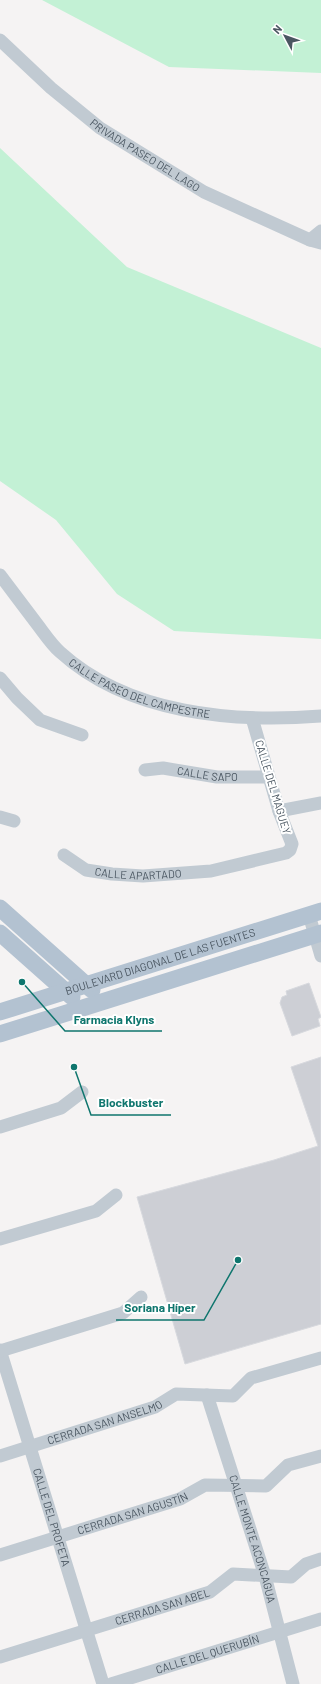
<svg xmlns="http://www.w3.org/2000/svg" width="321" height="1684" font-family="Barlow,sans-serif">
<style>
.green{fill:#c3f1d5}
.building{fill:#cdcfd5;stroke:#d7d9de}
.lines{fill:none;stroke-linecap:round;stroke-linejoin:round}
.minor{stroke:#c1cad2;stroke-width:13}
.major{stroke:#b3c2d1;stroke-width:17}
.labels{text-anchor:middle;stroke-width:4;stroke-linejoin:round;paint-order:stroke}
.street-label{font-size:11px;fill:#4a5661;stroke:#fff}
.leader{fill:none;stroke:#0f766e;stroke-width:1.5}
.callout-dot{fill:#0f766e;stroke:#fff;stroke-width:1.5}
.callout-label{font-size:12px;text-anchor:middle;font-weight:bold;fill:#0f766e;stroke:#fff;stroke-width:4;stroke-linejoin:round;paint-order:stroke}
</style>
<rect width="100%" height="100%" fill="#f5f3f3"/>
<path class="green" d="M42,0H321V73L169,67Z
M0,148L127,267L321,348V639L174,631L117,594L56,520L0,481Z"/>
<path class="building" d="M309,983L321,1017L318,1019L320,1026L292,1036L280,1003L282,997L287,995L286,991Z
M321,1057V1324L185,1364L137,1197L274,1160L318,1146L291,1067Z"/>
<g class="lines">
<g class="minor">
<path id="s1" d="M0,40L51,88L100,128L204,192L310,240L321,243"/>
<path d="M310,240L321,231"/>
<path id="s2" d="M0,575C12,591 25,608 37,624C44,633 51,644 60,652C128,714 233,723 321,716"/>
<path d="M0,678L17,698L40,720L82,735"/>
<path id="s3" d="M145,770L163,768L217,777H269"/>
<path d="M279,811L321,803"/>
<path d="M0,817L14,821"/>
<path id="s4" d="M64,855L86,870L112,874L143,876L211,871L286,853L290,850L292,844L279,811L252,718"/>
<path d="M309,915L321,956"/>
<path d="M0,1127L61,1108L82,1092"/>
<path d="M0,1239L96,1211L116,1195"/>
<path id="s5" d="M0,1350L103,1684"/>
<path d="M0,1351L123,1313L141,1297"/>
<path id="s6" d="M207,1395L265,1576L293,1684"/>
<path id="s7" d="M0,1456L155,1407L176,1394L233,1396L251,1378L321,1358"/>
<path id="s8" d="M0,1555L180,1499L205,1485L266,1486L288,1465L321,1456"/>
<path id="s9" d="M0,1657L210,1592L233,1574L291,1577L306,1564L321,1559"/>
<path id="s10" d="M111,1684L321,1619"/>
</g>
<g class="major">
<path d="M0,908L92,990"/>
<path d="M0,933L72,997"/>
<path id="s11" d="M0,1012L321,911"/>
<path d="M0,1034L321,933"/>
</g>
</g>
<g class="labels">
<g class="street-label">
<text dy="4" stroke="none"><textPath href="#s1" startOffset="186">PRIVADA PASEO DEL LAGO</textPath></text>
<text dy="4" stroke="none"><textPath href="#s2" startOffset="187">CALLE PASEO DEL CAMPESTRE</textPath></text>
<text dy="4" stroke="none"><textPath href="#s3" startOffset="63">CALLE SAPO</textPath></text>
<text transform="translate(273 787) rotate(73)" y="4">CALLE DEL MAGUEY</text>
<text dy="4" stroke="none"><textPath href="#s4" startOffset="79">CALLE APARTADO</textPath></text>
<text dy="4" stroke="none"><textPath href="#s11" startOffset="168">BOULEVARD DIAGONAL DE LAS FUENTES</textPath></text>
<text dy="4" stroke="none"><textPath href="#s7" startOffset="110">CERRADA SAN ANSELMO</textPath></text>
<text dy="4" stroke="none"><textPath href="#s8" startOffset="139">CERRADA SAN AGUSTÍN</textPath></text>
<text dy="4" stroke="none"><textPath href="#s5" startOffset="175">CALLE DEL PROFETA</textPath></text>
<text dy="4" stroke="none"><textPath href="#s6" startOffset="151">CALLE MONTE ACONCAGUA</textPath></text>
<text dy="4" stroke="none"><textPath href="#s9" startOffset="170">CERRADA SAN ABEL</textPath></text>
<text dy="4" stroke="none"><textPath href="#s10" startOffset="101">CALLE DEL QUERUBÍN</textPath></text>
</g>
</g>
<path class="leader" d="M22 982L65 1031H162M74 1067L91 1115H171M238 1260L204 1320H116"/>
<g class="callout-dot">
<circle cx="22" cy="982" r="4"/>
<circle cx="74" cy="1067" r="4"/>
<circle cx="238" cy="1260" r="4"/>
</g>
<g class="callout-label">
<text x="114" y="1024">Farmacia Klyns</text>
<text x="131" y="1107">Blockbuster</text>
<text x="160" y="1312">Soriana Híper</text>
</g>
<g transform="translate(285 36) rotate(311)" stroke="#ffffff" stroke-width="3" paint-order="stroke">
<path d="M0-3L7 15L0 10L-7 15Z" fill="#4a5661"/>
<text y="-6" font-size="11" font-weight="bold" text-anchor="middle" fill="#4a5661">N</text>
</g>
</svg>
